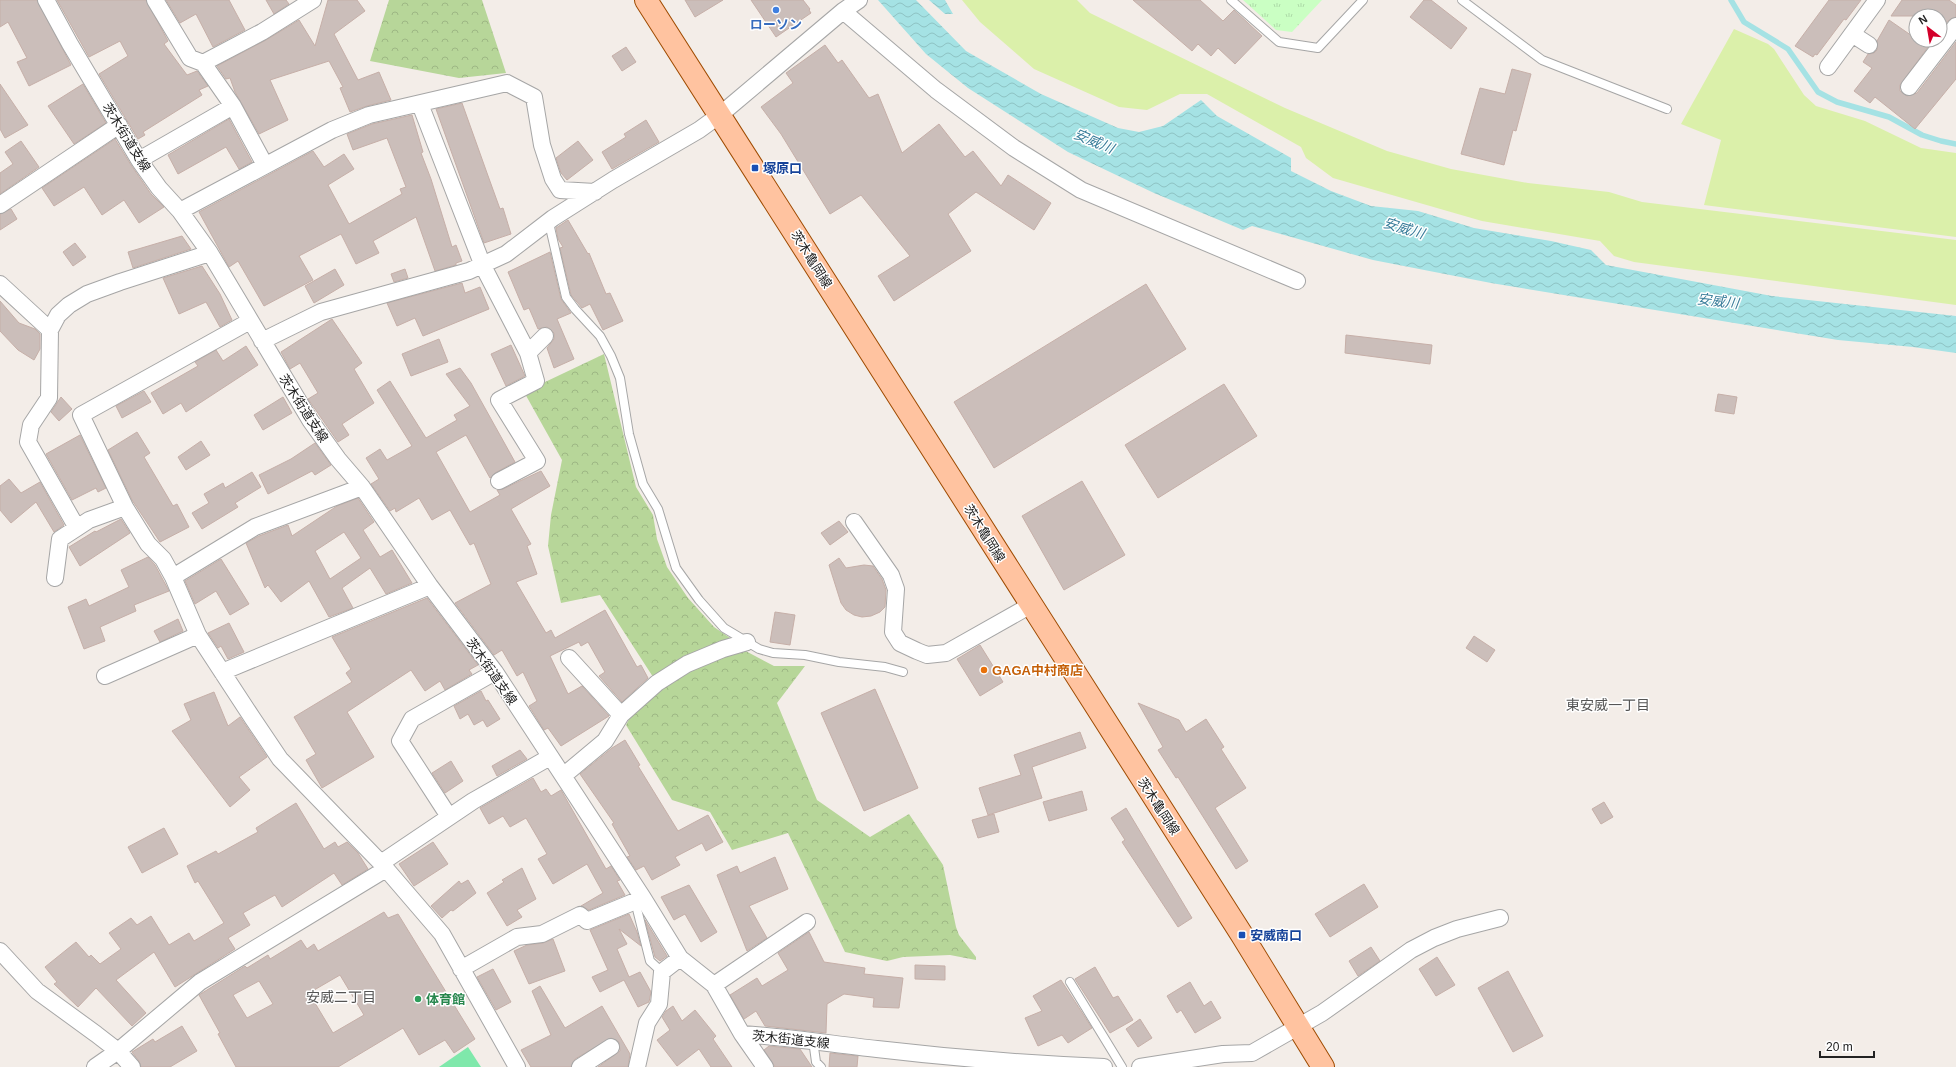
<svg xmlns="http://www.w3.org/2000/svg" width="1956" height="1067" font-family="Arial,'Noto Sans JP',sans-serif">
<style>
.grass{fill:#dbf0aa}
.forest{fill:url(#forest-crowns)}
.park{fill:url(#park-tufts)}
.pitch{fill:#7fe8ab}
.water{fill:url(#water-waves)}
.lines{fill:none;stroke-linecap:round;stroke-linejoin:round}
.stream{stroke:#a5e2e4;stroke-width:5.5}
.building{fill:#cbbeba;stroke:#c6afa8;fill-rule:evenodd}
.service-casing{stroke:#a6a6a6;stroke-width:10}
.minor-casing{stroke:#a6a6a6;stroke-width:18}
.primary-casing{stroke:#9f4b00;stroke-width:24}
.service{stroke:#fff;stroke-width:8}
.minor{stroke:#fff;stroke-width:16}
.primary{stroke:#ffc3a0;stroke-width:22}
.shop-dot{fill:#3f7fe0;stroke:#fff;stroke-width:1.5}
.transit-dot{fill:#1a4fb4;stroke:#fff;stroke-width:1.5}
.food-dot{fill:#e8710a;stroke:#fff;stroke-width:1.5}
.leisure-dot{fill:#2e9e5b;stroke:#fff;stroke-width:1.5}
.labels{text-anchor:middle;stroke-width:3;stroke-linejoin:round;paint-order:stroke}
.shop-label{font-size:13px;font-weight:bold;fill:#366cbe;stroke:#fff}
.street-label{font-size:13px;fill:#222;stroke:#fff}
.transit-label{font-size:13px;font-weight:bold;fill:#164399;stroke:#fff;text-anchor:start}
.food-label{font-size:13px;font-weight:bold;fill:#c56008;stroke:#fff;text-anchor:start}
.leisure-label{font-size:13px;font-weight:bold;fill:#27864d;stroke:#fff;text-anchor:start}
.water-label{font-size:14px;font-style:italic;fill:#397d9a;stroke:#fff}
.neighbourhood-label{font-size:14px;fill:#555;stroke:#fff}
</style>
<defs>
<pattern id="forest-crowns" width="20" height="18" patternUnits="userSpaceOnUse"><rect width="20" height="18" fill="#b7d699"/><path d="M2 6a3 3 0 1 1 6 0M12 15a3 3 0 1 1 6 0" fill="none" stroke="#9db784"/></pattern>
<pattern id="park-tufts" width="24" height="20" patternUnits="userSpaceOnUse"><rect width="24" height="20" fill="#caffc3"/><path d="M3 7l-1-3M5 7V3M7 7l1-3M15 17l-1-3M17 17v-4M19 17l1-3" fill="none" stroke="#addaa7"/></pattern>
<pattern id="water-waves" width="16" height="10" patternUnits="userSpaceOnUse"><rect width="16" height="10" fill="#a5e2e4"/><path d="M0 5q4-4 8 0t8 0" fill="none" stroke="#8ec2c3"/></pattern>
</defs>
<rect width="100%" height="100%" fill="#f3ede8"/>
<path class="grass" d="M962,0H1077L1090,13L1285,108L1387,151L1451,169L1528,183L1609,192L1642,202L1956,240V305L1634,262L1614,256L1600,241L1482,221L1333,178L1306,158L1301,147L1207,94H1180L1147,110L1119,107L1034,69L980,22Z
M1734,29L1768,44L1774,49L1804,95L1816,106L1865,121L1921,148L1956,153V237L1704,205L1721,140L1681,124Z"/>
<path class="forest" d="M389,0H482L506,73L459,78L370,61Z
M604,354L636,487L653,515L657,539L667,567L688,598L714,627L733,640L655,680L600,595L561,603L548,546L551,515L562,460L524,392Z
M740,648L774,666H805L777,703L817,800L870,837L909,814L943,865L956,927L959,935L976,957V960L950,955L903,957L887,961L845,952L788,833L732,850L710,812L672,800L626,725L633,711L687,669Z"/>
<path class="park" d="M1243,0H1322L1292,32L1276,30Z"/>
<path class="pitch" d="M468,1047L481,1067H439Z"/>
<path class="water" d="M878,0H916L966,51L1041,94L1118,128L1139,132L1163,126L1201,100L1217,116L1291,158V171L1331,191L1371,206L1418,211L1474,228L1551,241L1591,250L1606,265L1772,296L1956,316V353L1913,347L1838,340L1491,283L1373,260L1252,226L1243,230L1154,193L1068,152L968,88L926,54Z
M929,0H945L953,14H945Z"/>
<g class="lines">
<path class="stream" d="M1731,0L1744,22L1788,49L1818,92L1837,102L1889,117L1922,135L1941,141L1956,144"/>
</g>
<path class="building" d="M0,0H37L71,65L29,86L17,62L27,58L8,22L0,27Z
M57,0H146L168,41L164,44L187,75L197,71L208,86L199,90L202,95L143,132L145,135L138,139L99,74L128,56L120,41L89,57Z
M166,0H229L245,30L213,47L196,14L180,23Z
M266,0H286L289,4L274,14Z
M328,0H357L365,11L334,34L358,80L379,72L391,100L367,106L350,112L340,88L343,87L329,61L270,80L288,120L259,134L235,92L230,78L226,79L217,66L266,40L299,20L315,46Z
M685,0H723L695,17Z
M751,0H803L810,9L809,10L811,13L776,37Z
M1133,0H1200L1223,21L1234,10L1262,36L1235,64L1218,48L1211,56L1198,44L1192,51Z
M1424,0H1431L1467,28L1451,49L1410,17Z
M1829,0H1861L1846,20L1844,19L1817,55L1815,54L1813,57L1795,46Z
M1902,0H1949L1956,5V17L1949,20L1940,31V16H1891Z
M1889,20L1928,47L1900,85V91L1907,96L1917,93L1956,42V79L1915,129L1875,97L1870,103L1854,91L1872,68L1863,62L1868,54L1874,53L1877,50V41Z
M825,45L838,63L842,60L869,98L878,94L902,153L939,124L965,157L973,151L1001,186L1008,175L1051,203L1034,230L976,192L948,214L971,251L894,301L878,276L910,256L861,195L830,214L781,134L761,107L793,83L786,73Z
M626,47L636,62L622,71L612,56Z
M1512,69L1531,74L1516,131L1513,130L1504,165L1461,154L1480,88L1505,94Z
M0,84L28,125L5,138L0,129Z
M83,84L106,123L74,144L48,106Z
M462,103L487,173L500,209L503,208L511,234L484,243L436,109Z
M412,115L423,152L421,153L431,179L452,247L456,245L462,261L456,263V265L435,271L416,217L373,241L379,253L356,264L341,234L299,256L313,280L264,306L238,261L229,267L199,212L313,151L324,167L344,154L354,169L328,185L349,224L402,194L400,189L406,187L387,138L353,150L347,134L372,124Z
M229,119L252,162L239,169L226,147L178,174L168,155Z
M646,120L659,142L612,169L602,152L626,137L624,134Z
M115,139L131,165L151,194L164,207L139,223L124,200L102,215L84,187L54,206L42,188Z
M21,141L39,167L0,194V173L13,164L5,152Z
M578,141L593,160L567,180L561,173L556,158Z
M11,209L17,219L0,230V214Z
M568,220L588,254L589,253L606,294L610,293L623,321L603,330L590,304L582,308L571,295L560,248L563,247L558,239L556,228Z
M182,236L191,249L133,268L128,252Z
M75,243L86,257L73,266L63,252Z
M550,252L561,299L571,313L557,319L574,359L554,368L547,348L554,339V333L547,327L538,329L529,308L524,310L508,272Z
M202,266L220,294L232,320L220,327L206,302L179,314L163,278Z
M335,269L344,285L314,303L305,286Z
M405,269L408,278L394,282L391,274Z
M462,283L465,293L480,287L489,309L423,336L415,318L397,326L387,303Z
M1146,284L1186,349L994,468L954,402Z
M0,301L19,323L35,329L40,334V349L34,360L18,350L0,331Z
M332,319L362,363L354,369L374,403L342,424L349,435L338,442L308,399L318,393L300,363L290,369L281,352Z
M1346,335L1432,345L1430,364L1345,353Z
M439,339L448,362L411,376L402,354Z
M511,345L525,376L506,386L491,354Z
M246,346L258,365L186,412L181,403L163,414L151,393L198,366L195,362L216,350L223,361Z
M460,368L471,383L515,462L495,473L490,478L466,435L436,452L470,512L500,495L497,490L503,489L541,471L550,486L511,509L531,544L527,546L537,574L516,582L546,633L551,630L555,638L605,610L637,667L641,665L648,678L622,702L599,676L605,672L588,642L581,646L579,642L550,656L568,694L582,686L609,716L561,746L548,728L544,730L529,706L537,701L523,672L517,676L502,650L494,655L455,603L491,584L474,543L470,545L450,510L432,520L419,498L396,512L395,508L390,511L371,484L379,479L366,458L380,449L387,460L412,446L377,390L390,381L426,438L457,420L454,415L470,406L446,374Z
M1224,384L1257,436L1158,498L1125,445Z
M144,391L151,402L122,418L116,406Z
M1718,394L1737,397L1734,414L1715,411Z
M61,397L72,409L59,421L51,412Z
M283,397L292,413L263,430L254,415Z
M137,432L150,453L144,457L173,506L177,504L189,527L160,542L132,500L108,450Z
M80,435L106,488L98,492L96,488L72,500L46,454Z
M201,441L210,455L186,470L178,457Z
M315,443L331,465L315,475L312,471L268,494L259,475L291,459Z
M252,472L261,487L235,503L238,507L202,529L192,513L209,503L204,494L223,483L225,488Z
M9,479L21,493L40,482L64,525L54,532L36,502L11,523L0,510V486Z
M1082,481L1125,555L1064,590L1022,516Z
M358,498L374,522L363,530L380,557L392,550L412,583L386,594L370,568L342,588L353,608L329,617L309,581L281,602L268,585L265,588L246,543L259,536L288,525L292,536L337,506ZM344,532L361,558L330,579L315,551Z
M121,519L130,533L80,566L69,547L95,531L96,532Z
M839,521L848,532L830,545L821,533Z
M148,557L155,565L169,591L134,605L136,611L100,627L105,641L84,649L68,607L86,599L89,606L129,587L121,570Z
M839,558L846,568L864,565L873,566L882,579L886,590L885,607L880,612L871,616L862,617L854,615L846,610L841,603L829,565Z
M221,559L249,604L230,615L216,591L195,604L185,581Z
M427,598L478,665L469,670L472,674L445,690L440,681L425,691L411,670L347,712L374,757L322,788L306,760L316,754L294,717L352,682L346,673L351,669L332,637Z
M775,612L795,615L790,645L770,642Z
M178,619L183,631L160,642L154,631Z
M229,623L244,652L228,659L221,646L218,648L208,633Z
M1474,636L1495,650L1487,662L1466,648Z
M980,645L1003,682L980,696L957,659Z
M875,689L918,788L864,811L821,713Z
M481,691L486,701L488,700L500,719L487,727L483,720L474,725L468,714L460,719L454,706Z
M214,692L228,726L240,717L267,757L239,777L250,790L230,807L172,731L191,720L184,704Z
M1138,703L1179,720L1186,732L1206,719L1224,747L1221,749L1246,788L1215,808L1248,861L1236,869L1178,777L1176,778L1158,750L1163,747Z
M1080,732L1086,748L1032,767L1042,798L988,815L979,788L1021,775L1014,755Z
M625,740L640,765L638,766L678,831L708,815L723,842L706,851L702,843L675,857L680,865L652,880L644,866L636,870L627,857L630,856L612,824L614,823L580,774L612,748Z
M520,750L527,759L497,776L492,766Z
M451,761L463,781L445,793L432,773Z
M533,778L541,792L546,789L551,796L561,790L606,869L611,866L620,880L617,881L625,895L589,910L581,906L603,893L587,864L553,884L538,859L547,854L526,818L510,827L503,816L489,824L480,808Z
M1082,791L1087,810L1049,821L1043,802Z
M1604,802L1613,817L1601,824L1592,809Z
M296,803L324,849L335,842L338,847L347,842L358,853L368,869L342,885L334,873L282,907L275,895L243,913L250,925L228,938L235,949L175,987L154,952L116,980L146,1013L132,1026L96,988L78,1007L54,984L57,982L45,967L76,942L89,957L91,955L100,964L121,949L109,933L131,918L137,925L151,916L169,945L189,933L194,941L224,923L198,881L195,883L187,866L216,851L218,854L258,832L256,828Z
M1126,808L1192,918L1178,927L1122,842L1125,840L1111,818Z
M994,814L999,832L978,838L972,820Z
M164,828L178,854L142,873L128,847Z
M433,842L448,864L414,886L399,864Z
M775,857L788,889L749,906L767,938L747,951L717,875L737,866L740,873Z
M522,868L536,899L517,910L522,917L507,926L487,893L504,882L502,880Z
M468,880L476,893L453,911L451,910L442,918L431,906L459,881L461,884Z
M1364,884L1378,907L1330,937L1315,914Z
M689,885L717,932L701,942L685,914L674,920L661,897Z
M384,912L388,918L398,914L475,1039L454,1053L445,1040L419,1055L403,1028L338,1067H236L218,1034L220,1033L199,995L245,966L247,968L268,955L270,959L301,940L307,949L314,944L318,951ZM340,975L364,1015L333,1033L309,993ZM259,981L273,1004L247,1018L233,995Z
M629,914L637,932L641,946L619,929L627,944L617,949L629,977L640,972L651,992L649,1002L638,1007L624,980L600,992L592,977L608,970L590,930Z
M645,920L667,956L660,961L655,957Z
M809,932L824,962L865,968L864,974L903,978L899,1008L873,1007L874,998L844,994L827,1004L826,1033L765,1026L756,1011L744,1019L730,995L757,978L762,986L788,970L778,953Z
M553,939L565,971L529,984L514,951L527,945L543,943Z
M1371,947L1380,961L1358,976L1349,961Z
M1437,957L1455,985L1436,996L1419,969Z
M915,965L945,966V980L915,979Z
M1095,967L1113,998L1118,996L1133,1020L1110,1033L1075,979Z
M493,969L511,1002L496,1010L477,977Z
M1508,971L1543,1036L1513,1052L1478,988Z
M1061,980L1092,1028L1068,1043L1062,1035L1038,1046L1025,1018L1042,1011L1033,996Z
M1190,982L1204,1006L1211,1001L1221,1018L1195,1033L1181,1010L1177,1013L1167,996Z
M540,986L565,1028L602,1006L630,1054L628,1067H598L620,1051L619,1042L611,1038L575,1059L571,1067H531L521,1050L551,1035L532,991Z
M673,1006L682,1021L695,1010L716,1036L713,1039L732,1067H711L699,1049L677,1066L657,1040L670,1030L662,1017L666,1011Z
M1140,1019L1152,1038L1138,1047L1126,1029Z
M182,1026L197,1051L170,1067H141L139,1061L132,1052L153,1039L155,1042Z
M769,1046L800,1049L812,1067H775L764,1050Z
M830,1053L858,1056L857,1067H829Z"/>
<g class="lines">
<defs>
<path id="service" d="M1231,0L1279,42L1318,48L1363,0
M1462,0L1542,60L1667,109
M549,223L566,297L575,309L600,336L611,356L620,378L629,434L643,484L658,509L676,568L699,600L724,628L759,649L773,653L805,655L839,662L885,667L903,672
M635,901L650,961L662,972
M1070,982L1122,1067
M813,1040L816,1062L821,1067"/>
<path id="minor" d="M46,0L70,44L139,160L159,188L180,211L210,253L310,420L338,459L362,487L430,586L495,672L643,898L680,958L714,985L742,1034C787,1037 832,1044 877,1049C953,1058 1029,1064 1104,1067
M155,0L190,58L203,63L233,106L265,165
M843,11L936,90L1014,148L1081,190L1297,281
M1852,34L1869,45
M203,63L262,32L313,0
M1828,67L1877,0
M1909,87L1956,26
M420,104L483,266L528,353L536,381L499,400L537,461L499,481
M139,160L233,106
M0,205L119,125
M180,211L332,130L369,115L507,83L534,97L542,145L553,179L560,190L595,192
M0,284L50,330
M250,321L81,415L125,507L148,544L163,559L173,577L198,635L253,719L280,759L381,863L442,934L517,1067
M262,341L321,312L469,271L506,254L553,218L613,180L699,130L721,114L843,11L859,0
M528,353L545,336
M854,522L891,575L896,589L893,632L900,643L917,651L927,655L946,653L1031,605
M77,528L28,442L31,425L49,398L50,330L58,315L69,305L87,294L120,282L210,253
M173,577L255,527L362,487
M55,578L60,539L89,520L125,507
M569,658L621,715
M222,672L430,586
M105,676L198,635
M563,776L605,741L621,715L657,683L687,664L723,649L747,642
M446,812L400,741L412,719L495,672
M381,863L473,801L550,757
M0,951L37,991L96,1034L118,1051L132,1067
M461,969L517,937L542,934L580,915L587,921L643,898
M714,985L807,922
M742,1034L765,1067
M95,1067L118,1051L200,982L386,869
M580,1067L611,1047
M637,1067L647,1023L659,1004L662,972L680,958
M1140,1067L1223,1054L1252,1053L1322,1013L1411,950L1434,938L1457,929L1500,918"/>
<path id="primary" d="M646,0L1242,935L1323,1067"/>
</defs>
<use href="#service" class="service-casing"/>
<use href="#minor" class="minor-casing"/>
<use href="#primary" class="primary-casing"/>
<use href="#service" class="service"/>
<use href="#minor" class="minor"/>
<use href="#primary" class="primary"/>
</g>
<circle class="shop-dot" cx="776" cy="10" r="4"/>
<g class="transit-dot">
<rect x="751" y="164" width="8" height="8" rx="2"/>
<rect x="1238" y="931" width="8" height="8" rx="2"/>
</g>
<circle class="food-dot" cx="984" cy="670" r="4"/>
<circle class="leisure-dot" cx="418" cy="999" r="4"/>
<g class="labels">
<g class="shop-label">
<text x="776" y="29">ローソン</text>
</g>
<g class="street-label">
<text transform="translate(127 137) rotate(58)" y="5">茨木街道支線</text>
<text transform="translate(812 259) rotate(58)" y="5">茨木亀岡線</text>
<text transform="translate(304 408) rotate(57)" y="5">茨木街道支線</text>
<text transform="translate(985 533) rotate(58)" y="5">茨木亀岡線</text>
<text transform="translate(492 671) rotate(55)" y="5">茨木街道支線</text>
<text transform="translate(1159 806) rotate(57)" y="5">茨木亀岡線</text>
<text transform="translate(791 1039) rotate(6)" y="5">茨木街道支線</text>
</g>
<g class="transit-label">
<text x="763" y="173">塚原口</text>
<text x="1250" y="940">安威南口</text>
</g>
<g class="food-label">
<text x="992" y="675">GAGA中村商店</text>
</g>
<g class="leisure-label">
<text x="426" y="1004">体育館</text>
</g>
<g class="water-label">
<text transform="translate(1094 141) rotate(23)" y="5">安威川</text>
<text transform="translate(1404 228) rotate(17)" y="5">安威川</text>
<text transform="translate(1718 301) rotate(7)" y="5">安威川</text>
</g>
<g class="neighbourhood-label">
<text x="1608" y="710">東安威一丁目</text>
<text x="341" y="1002">安威二丁目</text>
</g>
</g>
<g transform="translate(1928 28) rotate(329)"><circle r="19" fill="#ffffff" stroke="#a7a7a7"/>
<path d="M0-3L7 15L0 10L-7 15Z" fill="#d3002a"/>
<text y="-6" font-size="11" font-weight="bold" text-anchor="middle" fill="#222222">N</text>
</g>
<path d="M1820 1051v6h54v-6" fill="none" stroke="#222222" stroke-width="2"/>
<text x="1826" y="1051" font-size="12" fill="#222222" stroke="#ffffff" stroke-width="3" paint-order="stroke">20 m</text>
</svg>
